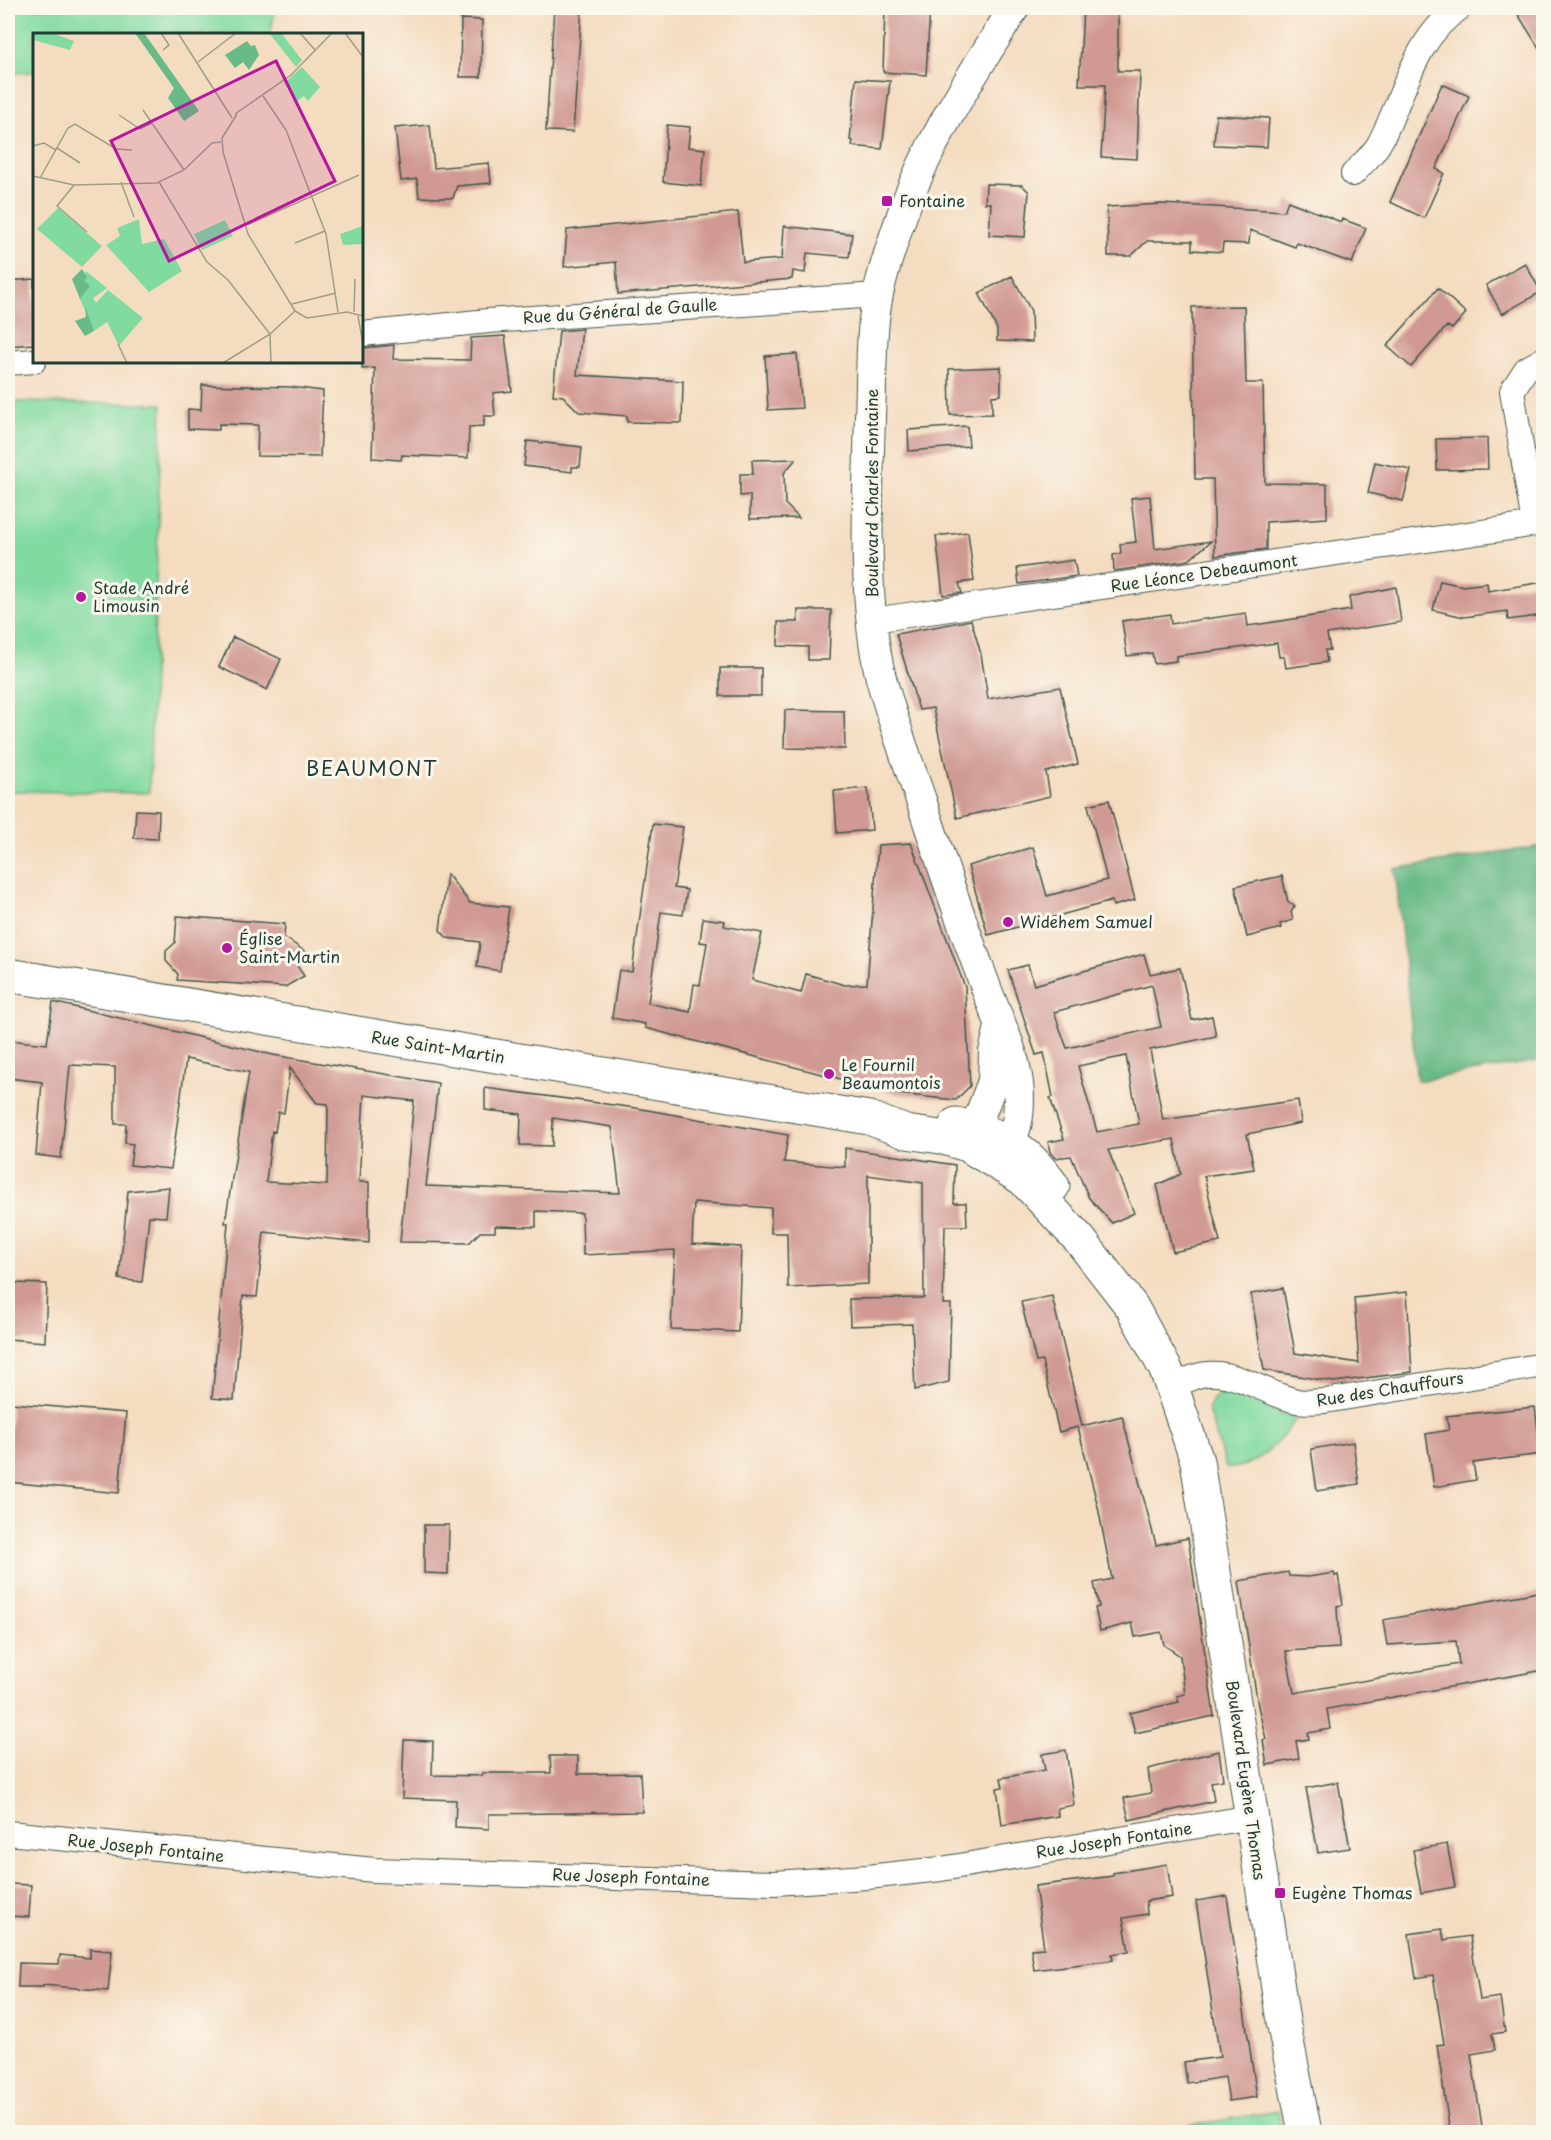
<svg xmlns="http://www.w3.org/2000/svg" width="1551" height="2140" font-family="'Playpen Sans',sans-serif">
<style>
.green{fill:#81daa0;stroke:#508c6a;stroke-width:1.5}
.forest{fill:#68ba86;stroke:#447c5d;stroke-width:1.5}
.building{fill:#d09993;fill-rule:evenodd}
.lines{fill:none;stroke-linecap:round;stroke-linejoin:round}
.minor-casing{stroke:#3f5549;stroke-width:26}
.tertiary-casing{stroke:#3f5549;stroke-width:32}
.secondary-casing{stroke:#3f5549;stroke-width:35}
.minor{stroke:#fff;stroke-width:24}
.tertiary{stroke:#fff;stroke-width:30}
.secondary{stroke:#fff;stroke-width:33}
.poi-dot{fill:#b5179e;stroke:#fbf7ec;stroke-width:2}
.labels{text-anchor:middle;stroke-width:6;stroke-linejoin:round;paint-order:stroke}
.poi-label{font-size:16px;fill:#1f3d34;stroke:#fbf7ec;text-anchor:start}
.street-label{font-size:16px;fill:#1f3d34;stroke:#fbf7ec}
.quarter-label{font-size:20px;letter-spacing:1.5px;fill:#1f3d34;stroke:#fbf7ec}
.inset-road{fill:none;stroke:#9f9c88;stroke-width:1.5}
.view{fill:#b5179e;fill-opacity:0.15;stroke:#b5179e;stroke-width:3}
.inset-edge{fill:none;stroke:#1f3d34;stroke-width:3}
</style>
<rect width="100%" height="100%" fill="#fbf7ec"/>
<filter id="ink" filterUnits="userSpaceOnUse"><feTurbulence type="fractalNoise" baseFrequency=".0167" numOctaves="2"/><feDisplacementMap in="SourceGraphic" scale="12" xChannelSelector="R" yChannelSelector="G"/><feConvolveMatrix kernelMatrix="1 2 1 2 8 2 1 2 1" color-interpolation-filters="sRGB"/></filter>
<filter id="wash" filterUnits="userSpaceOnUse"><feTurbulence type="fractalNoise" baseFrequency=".008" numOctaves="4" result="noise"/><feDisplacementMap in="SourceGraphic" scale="24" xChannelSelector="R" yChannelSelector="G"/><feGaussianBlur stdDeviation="1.35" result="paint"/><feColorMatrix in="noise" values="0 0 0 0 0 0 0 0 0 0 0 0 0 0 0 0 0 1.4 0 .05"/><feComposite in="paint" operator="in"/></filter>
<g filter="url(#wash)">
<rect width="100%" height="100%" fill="#f4dcc0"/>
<path class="green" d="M8,8H276L270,34H34V72L8,73Z
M8,402L162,404L149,793L8,791Z
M1233,1388L1241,1390L1279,1413L1298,1416C1279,1441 1260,1468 1226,1468L1208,1410C1213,1397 1219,1389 1233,1388Z
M1278,2111L1282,2132H1148Z"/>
<path class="forest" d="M1543,846V1060L1417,1081L1395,869Z"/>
<g id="blocks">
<path class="building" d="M554,8H582L573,132L546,131Z
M885,8H930L926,75L883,72Z
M1083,8H1118V71H1140L1137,159L1101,157L1105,85H1079Z
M1514,8H1544V56Z
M461,19L482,20L481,77H460Z
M856,79L890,81L882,149L852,146L853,141L850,140Z
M1442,84L1469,96L1436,169L1444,173L1424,218L1390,202Z
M1216,115L1269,118L1267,147L1214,145Z
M430,125L434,168L489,163L491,183L457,186L453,198H440L419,197L417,179L401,181L395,128Z
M667,125L690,127L688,147L705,149L701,186L663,182Z
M986,184L1022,185L1029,192L1025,237L989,235L991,203H985Z
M1288,201L1341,222L1342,219L1366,228L1352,263L1297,243L1295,247L1250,230L1249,244L1223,243L1222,252L1192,250V241H1147L1131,256H1108L1107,207L1162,204L1284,211Z
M738,212L743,262L782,259L784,226L852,234L849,257L807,253L805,273L793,271L792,279L618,294L616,262L564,267L567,230Z
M1525,263L1541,292L1502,314L1486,285Z
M1012,276L1031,311L1032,342L997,341V329L979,293Z
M34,279V344L8,346V281Z
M1438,288L1466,313L1452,329L1447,326L1411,367L1387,346Z
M1244,306L1246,383H1263L1265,483L1327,484V518L1266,522V549L1215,556L1213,479H1195L1192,307Z
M582,329L577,375L683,381L682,423L627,422V416L579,412L563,396L553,395L559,331Z
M505,336L512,391L493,393L495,416H484V426L469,427L468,458L402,455L401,460L372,458L375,368L362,369V348L394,345L393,359L470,360L471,338Z
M797,354L802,408L768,410L765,356Z
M1001,367V395L992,396V414L950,415L949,369Z
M202,385L290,387L323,391L320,457L257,456L258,425L219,424V430L188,429V409L201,410Z
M967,426L969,446L909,451L908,430Z
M1487,438L1488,469L1437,470L1436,439Z
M527,441L582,447L580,467H572V472L524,466Z
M796,459L784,473L785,504L799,518L750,519V495L740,496V474H753L752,460Z
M1375,462L1411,470L1403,501L1368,493Z
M1150,496L1155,549L1211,541L1189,560L1114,571L1113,555L1121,553L1120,544L1136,542L1131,498Z
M968,532L974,581L959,583L962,593L943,595L936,536Z
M1074,560L1077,576L1019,584L1017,568Z
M1440,581L1463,586L1487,583L1488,591L1544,582V615L1508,620L1507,611L1464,617L1433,610Z
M1396,587L1401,622L1327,634L1330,650H1325L1327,662L1286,668L1284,657H1279L1277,643L1176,656V661L1154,664L1152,653L1127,656L1122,621L1170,614L1171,624L1246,613L1248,626L1351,610L1349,597Z
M798,610H831L829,660H808V647L778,646V622H798Z
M971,620L981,654L988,699L1060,687L1078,764L1046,772L1050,796L957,818L933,708L919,710L896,634Z
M233,637L281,659L267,690L219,667Z
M720,668H761V696H720Z
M785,710L844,711L845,749L784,748Z
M868,788L872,830L837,833L834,791Z
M1109,800L1135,900L1113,906L1112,901L988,935L968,866L1033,847L1047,896L1107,880L1088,805Z
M136,810L159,811L158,839L134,838Z
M653,824L683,827L674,888L687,890L683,915L661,912L648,1003L690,1012L694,984L700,985L707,943L700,942L703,918L725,921L724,926L762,933L752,980L801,993L806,974L845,985L867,984L878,845L911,843L965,987L970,1086L956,1100L898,1094L645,1028V1024L612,1018L619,970L632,972Z
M447,874L470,903L509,907L500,971L477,967L480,942L447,938L440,930Z
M1282,876L1288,902L1295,906L1291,912L1293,920L1280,924L1281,928L1247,937L1235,886Z
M177,916L285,924L284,937L307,953L294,961L304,976L285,987L177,980L178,974L166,961V951L175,943Z
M1144,954L1150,974L1180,968L1192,1020L1212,1016L1216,1036L1150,1050L1163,1120L1298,1100L1301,1123L1247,1134L1254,1169L1204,1176L1220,1242L1173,1252L1157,1185L1181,1174L1174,1139L1108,1150L1134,1213L1112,1223L1089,1198L1071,1156L1055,1158L1050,1152L1048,1142L1064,1139L1050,1098L1053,1097L1044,1053L1036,1055L1008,970L1028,965L1034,985ZM1152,985L1161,1027L1067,1048L1054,1012ZM1126,1056L1139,1124L1097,1132L1078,1066Z
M53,1002L273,1055L438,1083L426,1186L620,1193L612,1127L553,1118L552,1146L520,1145L521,1114L485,1110V1088L636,1108L788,1135L784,1162L845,1167V1148L955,1165L954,1203H966L967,1226H945L943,1304H951L949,1382L915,1390L912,1324L850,1326L849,1299L924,1298L923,1183L868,1175V1284L788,1288L787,1233H771V1208L694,1202L692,1244L741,1247L738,1332L671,1329L675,1250L583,1255L582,1213L536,1211V1227L495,1226V1232H480L469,1243L400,1242L414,1101L364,1095L359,1182H369V1243L264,1232L257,1297L243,1296L234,1400L212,1398L228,1223H225L249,1072L186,1059L171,1169L130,1165L133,1144L125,1143L126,1124H115V1067L70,1065L61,1158L36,1155L42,1082L8,1078V1040L47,1044ZM290,1068L317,1103L328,1104L327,1185L266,1182L272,1131L275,1132L278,1112L284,1113Z
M169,1187L166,1217L149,1216L142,1282L119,1279L128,1191Z
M13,1283L47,1284L45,1342L8,1339V1315H12Z
M1283,1288L1295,1353L1359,1363L1354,1298L1407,1292L1412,1372L1334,1382L1264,1370L1251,1294Z
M1052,1296L1082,1426L1122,1416L1156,1545L1188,1538L1214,1716L1135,1733L1130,1713L1179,1702L1177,1696L1185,1694L1180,1656L1164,1645L1161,1632L1135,1637L1132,1623L1100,1631L1095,1608L1099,1607L1094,1583L1112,1579L1098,1507L1078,1427L1059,1432L1042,1361L1036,1362L1021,1302Z
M11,1403L126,1413L119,1493L8,1482Z
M1535,1407L1541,1454L1473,1463L1476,1480L1434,1487L1426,1434L1449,1430L1446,1416Z
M1353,1442L1359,1484L1317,1491L1311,1449Z
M424,1525H449L448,1574L424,1573Z
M1288,1572L1289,1576L1308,1577L1334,1573L1335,1576L1338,1575L1343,1605L1337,1606L1339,1648L1286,1651L1294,1693L1459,1664L1456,1641L1387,1645L1383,1620L1544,1591V1670L1327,1709L1330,1729L1308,1733L1309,1739L1296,1741L1299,1759L1267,1765L1263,1740L1266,1739L1258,1706L1239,1581Z
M404,1740L433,1741L432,1775L482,1776V1773H551L550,1756H578V1774L640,1773L642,1812L489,1814V1829L455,1827L456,1800L402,1798Z
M1066,1750L1074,1805L1057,1808L1058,1816L1002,1825L997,1788L1003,1787L1001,1778L1045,1770L1042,1754Z
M1219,1751L1223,1780L1211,1782L1214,1801L1129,1820L1124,1798L1151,1793L1148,1769Z
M1338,1782L1350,1848L1318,1853L1306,1788Z
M1447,1844L1455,1887L1421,1893L1413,1850Z
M1167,1864L1172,1897L1146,1901L1147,1914L1123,1918L1129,1951L1112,1954L1113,1960L1034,1970L1031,1949L1044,1948L1035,1886L1113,1876V1873Z
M8,1884L31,1885L29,1917L8,1916Z
M1227,1896L1257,2097L1229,2101L1225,2077L1187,2083L1184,2062L1220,2057L1196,1901Z
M1442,1929L1444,1940L1470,1936L1480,2000L1500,1997L1505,2032L1492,2034L1495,2050L1471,2054L1483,2133H1450L1437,2045L1444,2044L1433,1975L1416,1978L1409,1934Z
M90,1949L112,1951L108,1991L43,1985V1987H18L19,1963L59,1964L60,1955L90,1958Z"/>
</g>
</g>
<g filter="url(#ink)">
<use href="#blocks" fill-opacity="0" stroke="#3f5549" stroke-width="1.5"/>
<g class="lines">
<defs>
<path id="minor" d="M1353,174C1362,164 1374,154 1380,142C1404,97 1414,37 1460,8
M362,334L488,321L878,295
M8,363L34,361
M1534,524L1512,391L1526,369L1544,359
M873,620L1544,523
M1172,1387C1179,1384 1186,1380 1194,1377C1230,1364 1263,1394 1297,1401C1306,1403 1316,1401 1325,1401L1544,1365
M8,1833L374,1870L774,1883L867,1877L941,1869L1252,1817"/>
<path id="tertiary" d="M978,1140L975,1128L993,1081L994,1052L1000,1027
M986,1144C1022,1159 1021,1098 1017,1077C1012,1045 996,1016 985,985C962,924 941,862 921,800C907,760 892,719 881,678C862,603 868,494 870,416C872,375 870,333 878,294C884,266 894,238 903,212C929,139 974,73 1014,8"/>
<path id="secondary" d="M8,975L869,1118L906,1132L940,1137L967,1145L1023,1179L1080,1240L1132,1307L1166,1370L1197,1461L1283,2021L1305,2132
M956,1124C1003,1134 1025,1147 1053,1186"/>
</defs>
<use href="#minor" class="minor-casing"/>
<use href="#tertiary" class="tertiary-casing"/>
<use href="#secondary" class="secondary-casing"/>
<use href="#minor" class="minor"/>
<use href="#tertiary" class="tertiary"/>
<use href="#secondary" class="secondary"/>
</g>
</g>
<g class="poi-dot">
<rect x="881" y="195" width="12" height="12" rx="3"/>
<circle cx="81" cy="597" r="6"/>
<circle cx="1008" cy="922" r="6"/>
<circle cx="227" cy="948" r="6"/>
<circle cx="829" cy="1074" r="6"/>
<rect x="1274" y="1887" width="12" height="12" rx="3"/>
</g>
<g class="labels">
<g class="poi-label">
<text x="899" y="207">Fontaine</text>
<text x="93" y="594">Stade André<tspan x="93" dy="18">Limousin</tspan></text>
<text x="1020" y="928">Widehem Samuel</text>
<text x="239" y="945">Église<tspan x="239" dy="18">Saint-Martin</tspan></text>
<text x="841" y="1071">Le Fournil<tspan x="841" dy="18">Beaumontois</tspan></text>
<text x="1292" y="1899">Eugène Thomas</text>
</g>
<g class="street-label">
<text transform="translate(620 311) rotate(-4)" y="6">Rue du Général de Gaulle</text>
<text transform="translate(872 493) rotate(-90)" y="6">Boulevard Charles Fontaine</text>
<text transform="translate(1204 573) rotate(-8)" y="6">Rue Léonce Debeaumont</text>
<text transform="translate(438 1047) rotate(9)" y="6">Rue Saint-Martin</text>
<text transform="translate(1390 1389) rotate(-9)" y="6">Rue des Chauffours</text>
<text transform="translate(1246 1780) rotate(82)" y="6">Boulevard Eugène Thomas</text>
<text transform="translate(1114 1840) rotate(-9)" y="6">Rue Joseph Fontaine</text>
<text transform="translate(146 1848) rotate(6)" y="6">Rue Joseph Fontaine</text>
<text transform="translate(631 1877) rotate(2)" y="6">Rue Joseph Fontaine</text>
</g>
<g class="quarter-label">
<text x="372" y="776">BEAUMONT</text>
</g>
</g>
<g transform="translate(33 33)">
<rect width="330" height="330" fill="#f4dcc0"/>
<path d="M0,0H18L41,8L37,17L0,7ZM236,0H248L269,27L263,34ZM269,34L287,54L275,68L271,63L264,68L251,50ZM25,175L69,213L49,234L4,196ZM106,186L109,211L131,206L149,238L116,259L73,212L87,203L84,195ZM192,187L200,203L169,217L161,201ZM330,193V211L310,212L307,201ZM53,238L74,255L60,265L63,270L75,257L110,285L86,313L74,289L61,298L47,266Z" fill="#81daa0"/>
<path d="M102,0H111L166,78L151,88L135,65L141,55ZM214,8L218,13L222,12L226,22L216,37L210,29L202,35L192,22ZM49,236L54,244L51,248L57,253L47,266L39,246ZM52,273L61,298L52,303L42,288L53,284Z" fill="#68ba86"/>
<path class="inset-road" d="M128,0L136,12L130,17M145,0L199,85M267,0L282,17M312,0L330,24M165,29L203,0M230,63L253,97L293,201L305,279M110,77L151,137M202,81L258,42L299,0M204,81L189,105L190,119L215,201L262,278M86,82L107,96L119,90M0,113L11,110L23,117M24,115L47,130M0,143L41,152L124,150L151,137L179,110L188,109M7,145L35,95L42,91L83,116L99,117M88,149L101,184M126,149L174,229L195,247L237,301L190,330M41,152L24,173L54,199M214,192L326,142M262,210L292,198M259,271L303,260M262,278L274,285L314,279L330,283M321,279L322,246M325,283L330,311M85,311L94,330M238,330L237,301L262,278"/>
<path class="view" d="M243,28L302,148L136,228L78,108Z"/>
<rect width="330" height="330" class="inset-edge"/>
</g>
<rect width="1551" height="2140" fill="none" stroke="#fbf7ec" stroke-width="30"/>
</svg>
